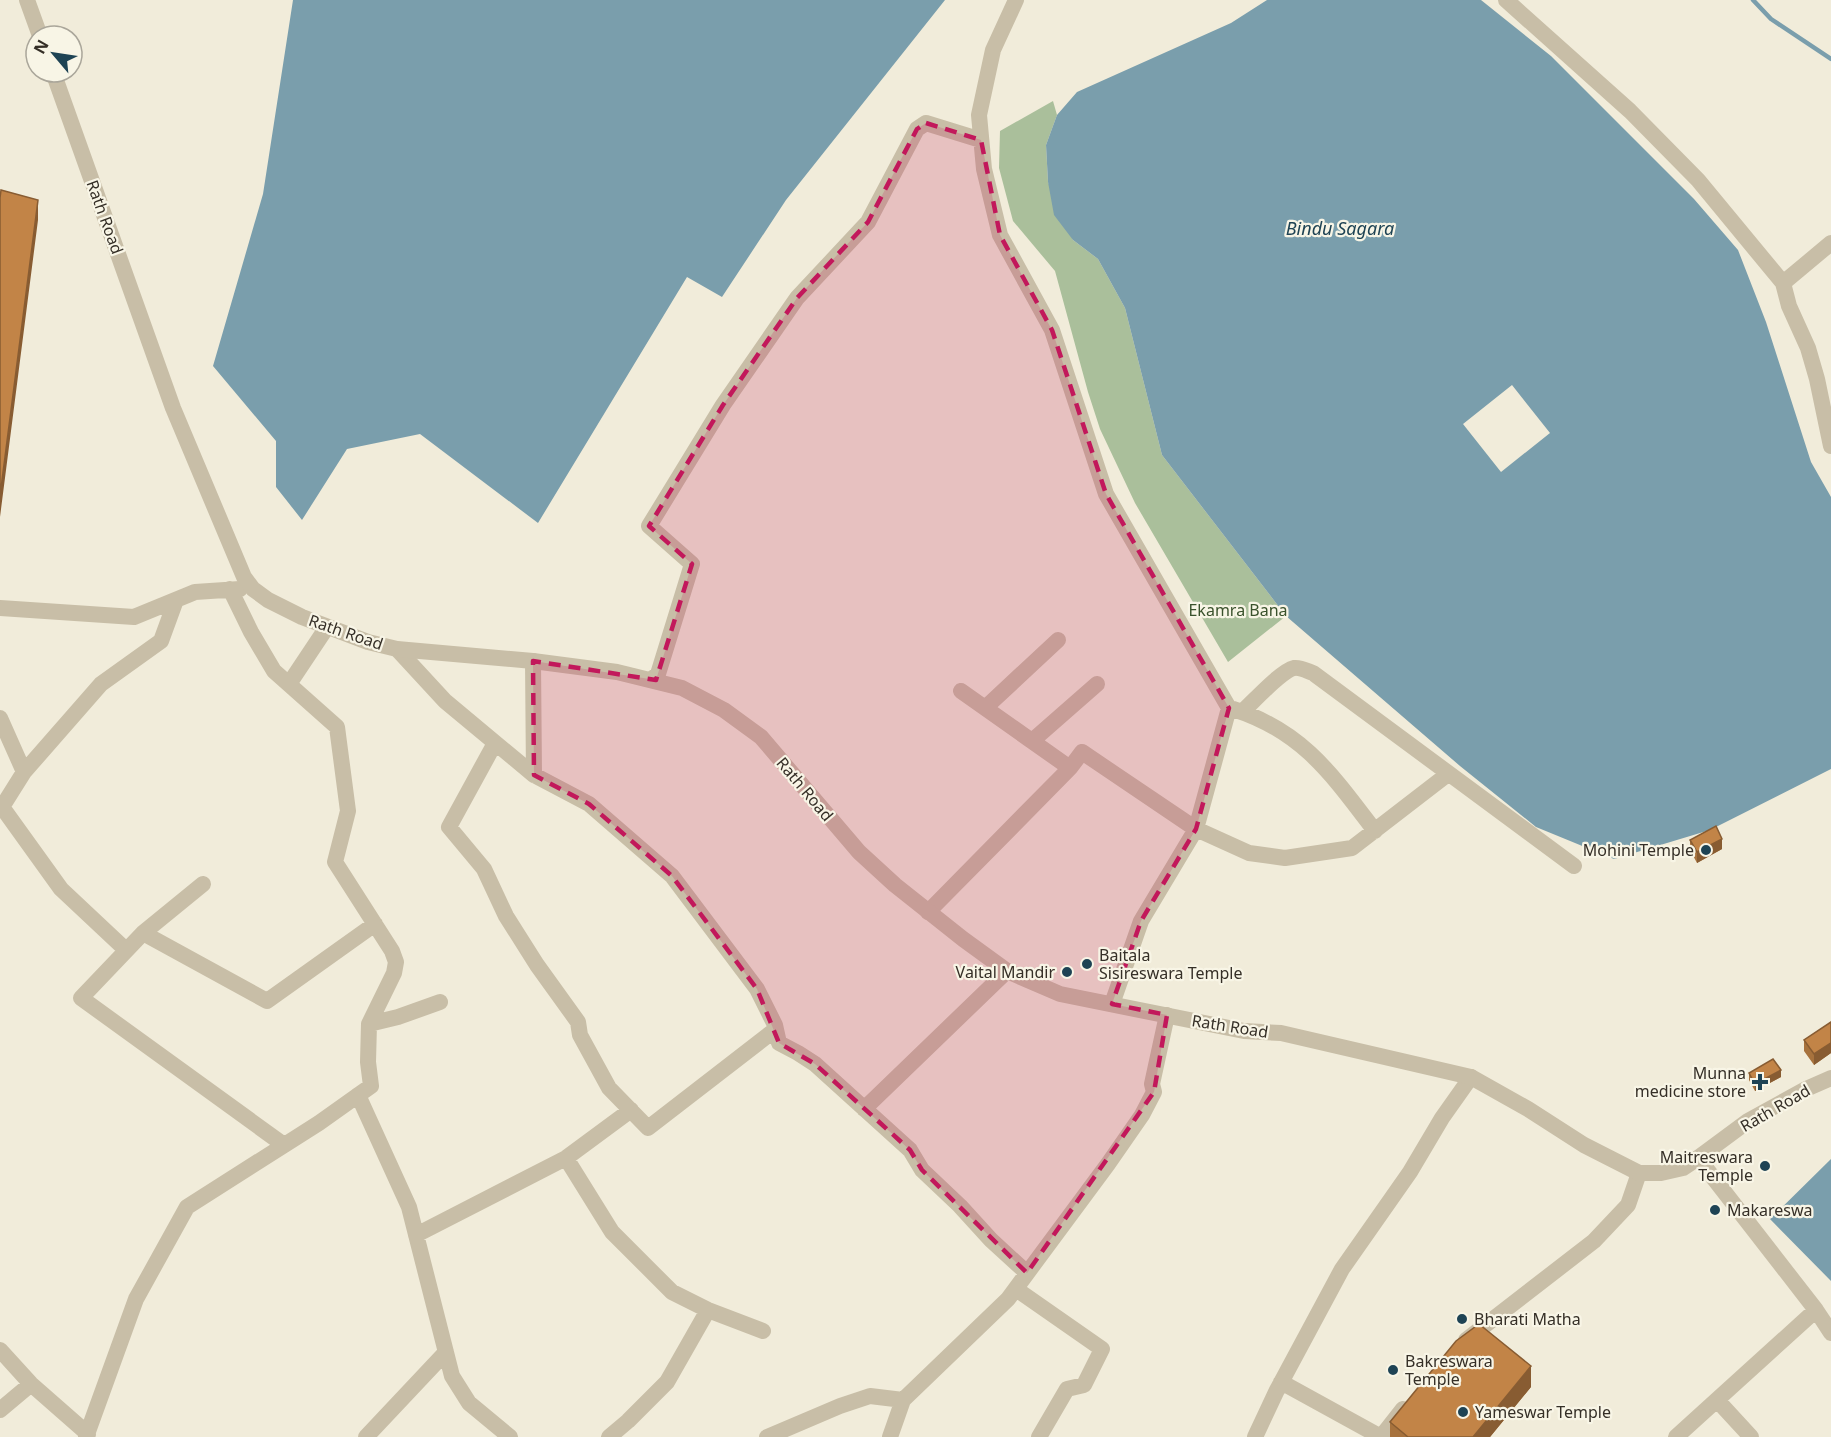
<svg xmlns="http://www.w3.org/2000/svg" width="1831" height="1437" font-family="'Noto Sans',sans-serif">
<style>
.green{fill:#aabf9b}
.water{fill:#7a9eac;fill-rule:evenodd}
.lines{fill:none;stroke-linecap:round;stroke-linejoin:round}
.stream{stroke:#7a9eac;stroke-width:4.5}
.minor{stroke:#c8bea7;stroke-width:16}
.tertiary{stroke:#c8bea7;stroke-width:16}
.wall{fill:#a7723d}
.shaded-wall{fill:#885c32}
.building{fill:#c28447;stroke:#885c32;stroke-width:1.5}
.marked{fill:#c2185b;fill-opacity:0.2;stroke:#c2185b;stroke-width:4.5;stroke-dasharray:12 8;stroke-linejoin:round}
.poi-dot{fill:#1e4354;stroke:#f8f5e6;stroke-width:2}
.labels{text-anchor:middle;stroke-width:4.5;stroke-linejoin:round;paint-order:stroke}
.street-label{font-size:16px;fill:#352f27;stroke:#f8f5e6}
.park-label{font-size:16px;fill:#3a522c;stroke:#f8f5e6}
.poi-label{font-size:16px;fill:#352f27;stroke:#f8f5e6;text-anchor:start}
.water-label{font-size:18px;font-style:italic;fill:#1e4354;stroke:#f8f5e6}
</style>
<rect width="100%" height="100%" fill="#f1ecda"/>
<path class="green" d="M1053,101L1057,115L1046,145L1048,182L1073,240L1098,259L1125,308L1162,455L1286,616L1228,662L1135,503L1100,429L1088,392L1055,271L1013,221L999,168L1000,131Z"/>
<path class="water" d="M293,0H945L786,200L722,297L687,277L538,523L420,434L347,449L302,520L276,487V441L213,366L263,194Z
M1267,0H1481L1551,56L1694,199L1738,250L1766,322L1811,462L1831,497V769L1710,830L1614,859L1536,827L1460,766L1286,616L1162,455L1125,308L1098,259L1073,240L1054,215L1048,182L1046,145L1057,115L1077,92L1231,23ZM1512,385L1550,433L1501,472L1463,424Z
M1831,1159V1281L1770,1219Z"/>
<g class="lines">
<path class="stream" d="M1753,0L1771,19L1831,59"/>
<path class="minor" d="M1016,0L993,50L979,115L984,169L1000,235L1052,330L1106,494L1229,708L1196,829L1141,921L1112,1004
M1506,0L1630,111L1698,180L1783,283L1789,306L1808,348L1817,379L1831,446
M1783,283L1831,243
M0,608L134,617L195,592L240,589
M397,649L445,701L534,775
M533,661L534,775L589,804L672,876L757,989L775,1025L779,1043L798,1053L815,1064L910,1150L922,1170L960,1206L991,1240L1027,1273
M652,679L658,674L692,564L649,526L723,405L797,298L868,222L917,129L926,123L981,140
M289,684L327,627
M985,708L1058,640
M1233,709C1303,731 1333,776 1375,831
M1242,712C1253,702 1281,671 1294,668C1301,667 1307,671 1313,673L1574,866
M0,718L24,772
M1032,741L1097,684
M495,743L449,827L484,869L506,916L537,965L578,1022L580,1035L609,1088L648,1128L776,1029
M1070,768L1082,752L1196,829L1249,853L1285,858L1352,848L1448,774
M203,884L143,933L81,998L284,1145
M928,912L1070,768L961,691
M143,933L267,1001L375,924
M126,950L61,889L2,807L24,772L101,684L161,641L176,600
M369,1024L398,1017L440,1002
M358,1095L409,1207L452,1376L469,1403L510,1437
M864,1109L1007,971
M566,1158L612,1232L672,1292L708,1310L763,1331
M1698,1158L1816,1310L1831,1333
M416,1235L566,1158L631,1110
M1016,1289L1102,1349L1084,1385L1067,1389L1039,1437
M1466,1340L1594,1241L1628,1205L1639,1173
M0,1350L31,1384L88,1434
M1281,1382L1381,1437
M1717,1400L1751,1437
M0,1410L31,1384
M86,1437L136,1299L187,1207L319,1123L371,1086L368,1062L369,1024L394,973L396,962L392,951L335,862L348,811L337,727L274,671L251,632L230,589
M366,1437L446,1352
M609,1437L628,1421L667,1382L708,1310
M767,1437L840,1406L870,1396L903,1400L1008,1299L1108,1164L1142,1115L1154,1092L1152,1084L1167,1015
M890,1437L903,1400
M1255,1437L1277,1390L1342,1269L1410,1172L1442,1118L1471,1077
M1381,1437L1403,1409
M1676,1437L1816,1310"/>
<path class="tertiary" d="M27,0L40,36
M53,72L173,408L244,577L253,589L268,600L302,617L368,642L397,649L533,661L617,672L682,688L724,710L761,737L859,852L895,885L963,939L1007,971L1060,994L1244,1031L1281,1033L1471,1077L1528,1109L1584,1145L1639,1173H1661L1683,1168L1698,1158L1748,1121L1806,1089L1831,1078"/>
</g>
<path class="wall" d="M1690,840L1722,849L1697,863L1690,850Z
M1831,1022V1053L1814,1065L1804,1051V1040Z
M1749,1073L1781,1077L1755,1091L1749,1080Z
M1531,1387L1490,1437H1390V1422Z"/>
<path class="shaded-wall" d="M38,200V220L0,517V496Z
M1722,839V849L1697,863V852Z
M1831,1043V1053L1814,1065V1054Z
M1781,1070V1077L1755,1091V1084Z
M1531,1366V1387L1490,1437H1473Z"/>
<path class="building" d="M1,190L38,200L0,496V198Z
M1716,826L1722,839L1697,852L1690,840Z
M1831,1022V1043L1814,1054L1804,1040Z
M1773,1059L1781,1070L1755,1084L1749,1073Z
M1479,1324L1531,1366L1473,1437H1408L1390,1422L1456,1341Z"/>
<path class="marked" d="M926,123L981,140L1000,235L1052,330L1106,494L1229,708L1196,829L1141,921L1112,1004L1167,1015L1154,1092L1027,1273L922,1170L910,1150L815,1064L779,1043L757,989L672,876L589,804L534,775L533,661L656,680L692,564L649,526L723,405L797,298L868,222L917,129Z"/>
<g class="poi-dot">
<circle cx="1706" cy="850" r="6"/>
<circle cx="1087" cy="964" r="6"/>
<circle cx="1067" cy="972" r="6"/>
<path d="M1757 1073h6v6h6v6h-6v6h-6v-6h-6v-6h6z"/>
<circle cx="1765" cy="1166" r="6"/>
<circle cx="1715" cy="1210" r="6"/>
<circle cx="1462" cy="1319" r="6"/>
<circle cx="1393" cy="1370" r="6"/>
<circle cx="1463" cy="1412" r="6"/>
</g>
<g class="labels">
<g class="street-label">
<text transform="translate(105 217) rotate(70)" y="6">Rath Road</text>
<text transform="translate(346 632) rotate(19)" y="6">Rath Road</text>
<text transform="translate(805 789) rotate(50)" y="6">Rath Road</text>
<text transform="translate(1230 1026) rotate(9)" y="6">Rath Road</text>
<text transform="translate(1775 1108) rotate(-30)" y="6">Rath Road</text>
</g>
<g class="park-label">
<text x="1238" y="616">Ekamra Bana</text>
</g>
<g class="poi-label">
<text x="1694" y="856" text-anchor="end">Mohini Temple</text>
<text x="1099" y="961">Baitala<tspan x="1099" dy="18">Sisireswara Temple</tspan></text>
<text x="1055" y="978" text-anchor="end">Vaital Mandir</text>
<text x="1746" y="1079" text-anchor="end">Munna<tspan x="1746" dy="18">medicine store</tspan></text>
<text x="1753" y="1163" text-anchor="end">Maitreswara<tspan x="1753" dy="18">Temple</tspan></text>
<text x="1727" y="1216">Makareswa</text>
<text x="1474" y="1325">Bharati Matha</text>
<text x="1405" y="1367">Bakreswara<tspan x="1405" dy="18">Temple</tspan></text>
<text x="1475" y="1418">Yameswar Temple</text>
</g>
<g class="water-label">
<text x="1340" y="235">Bindu Sagara</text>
</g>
</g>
<g transform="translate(54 54) rotate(299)"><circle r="28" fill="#f8f5e6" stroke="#aaa69a" stroke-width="1.5"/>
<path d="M0-4.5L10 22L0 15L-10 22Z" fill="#1e4354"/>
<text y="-9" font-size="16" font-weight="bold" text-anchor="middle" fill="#352f27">N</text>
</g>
</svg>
